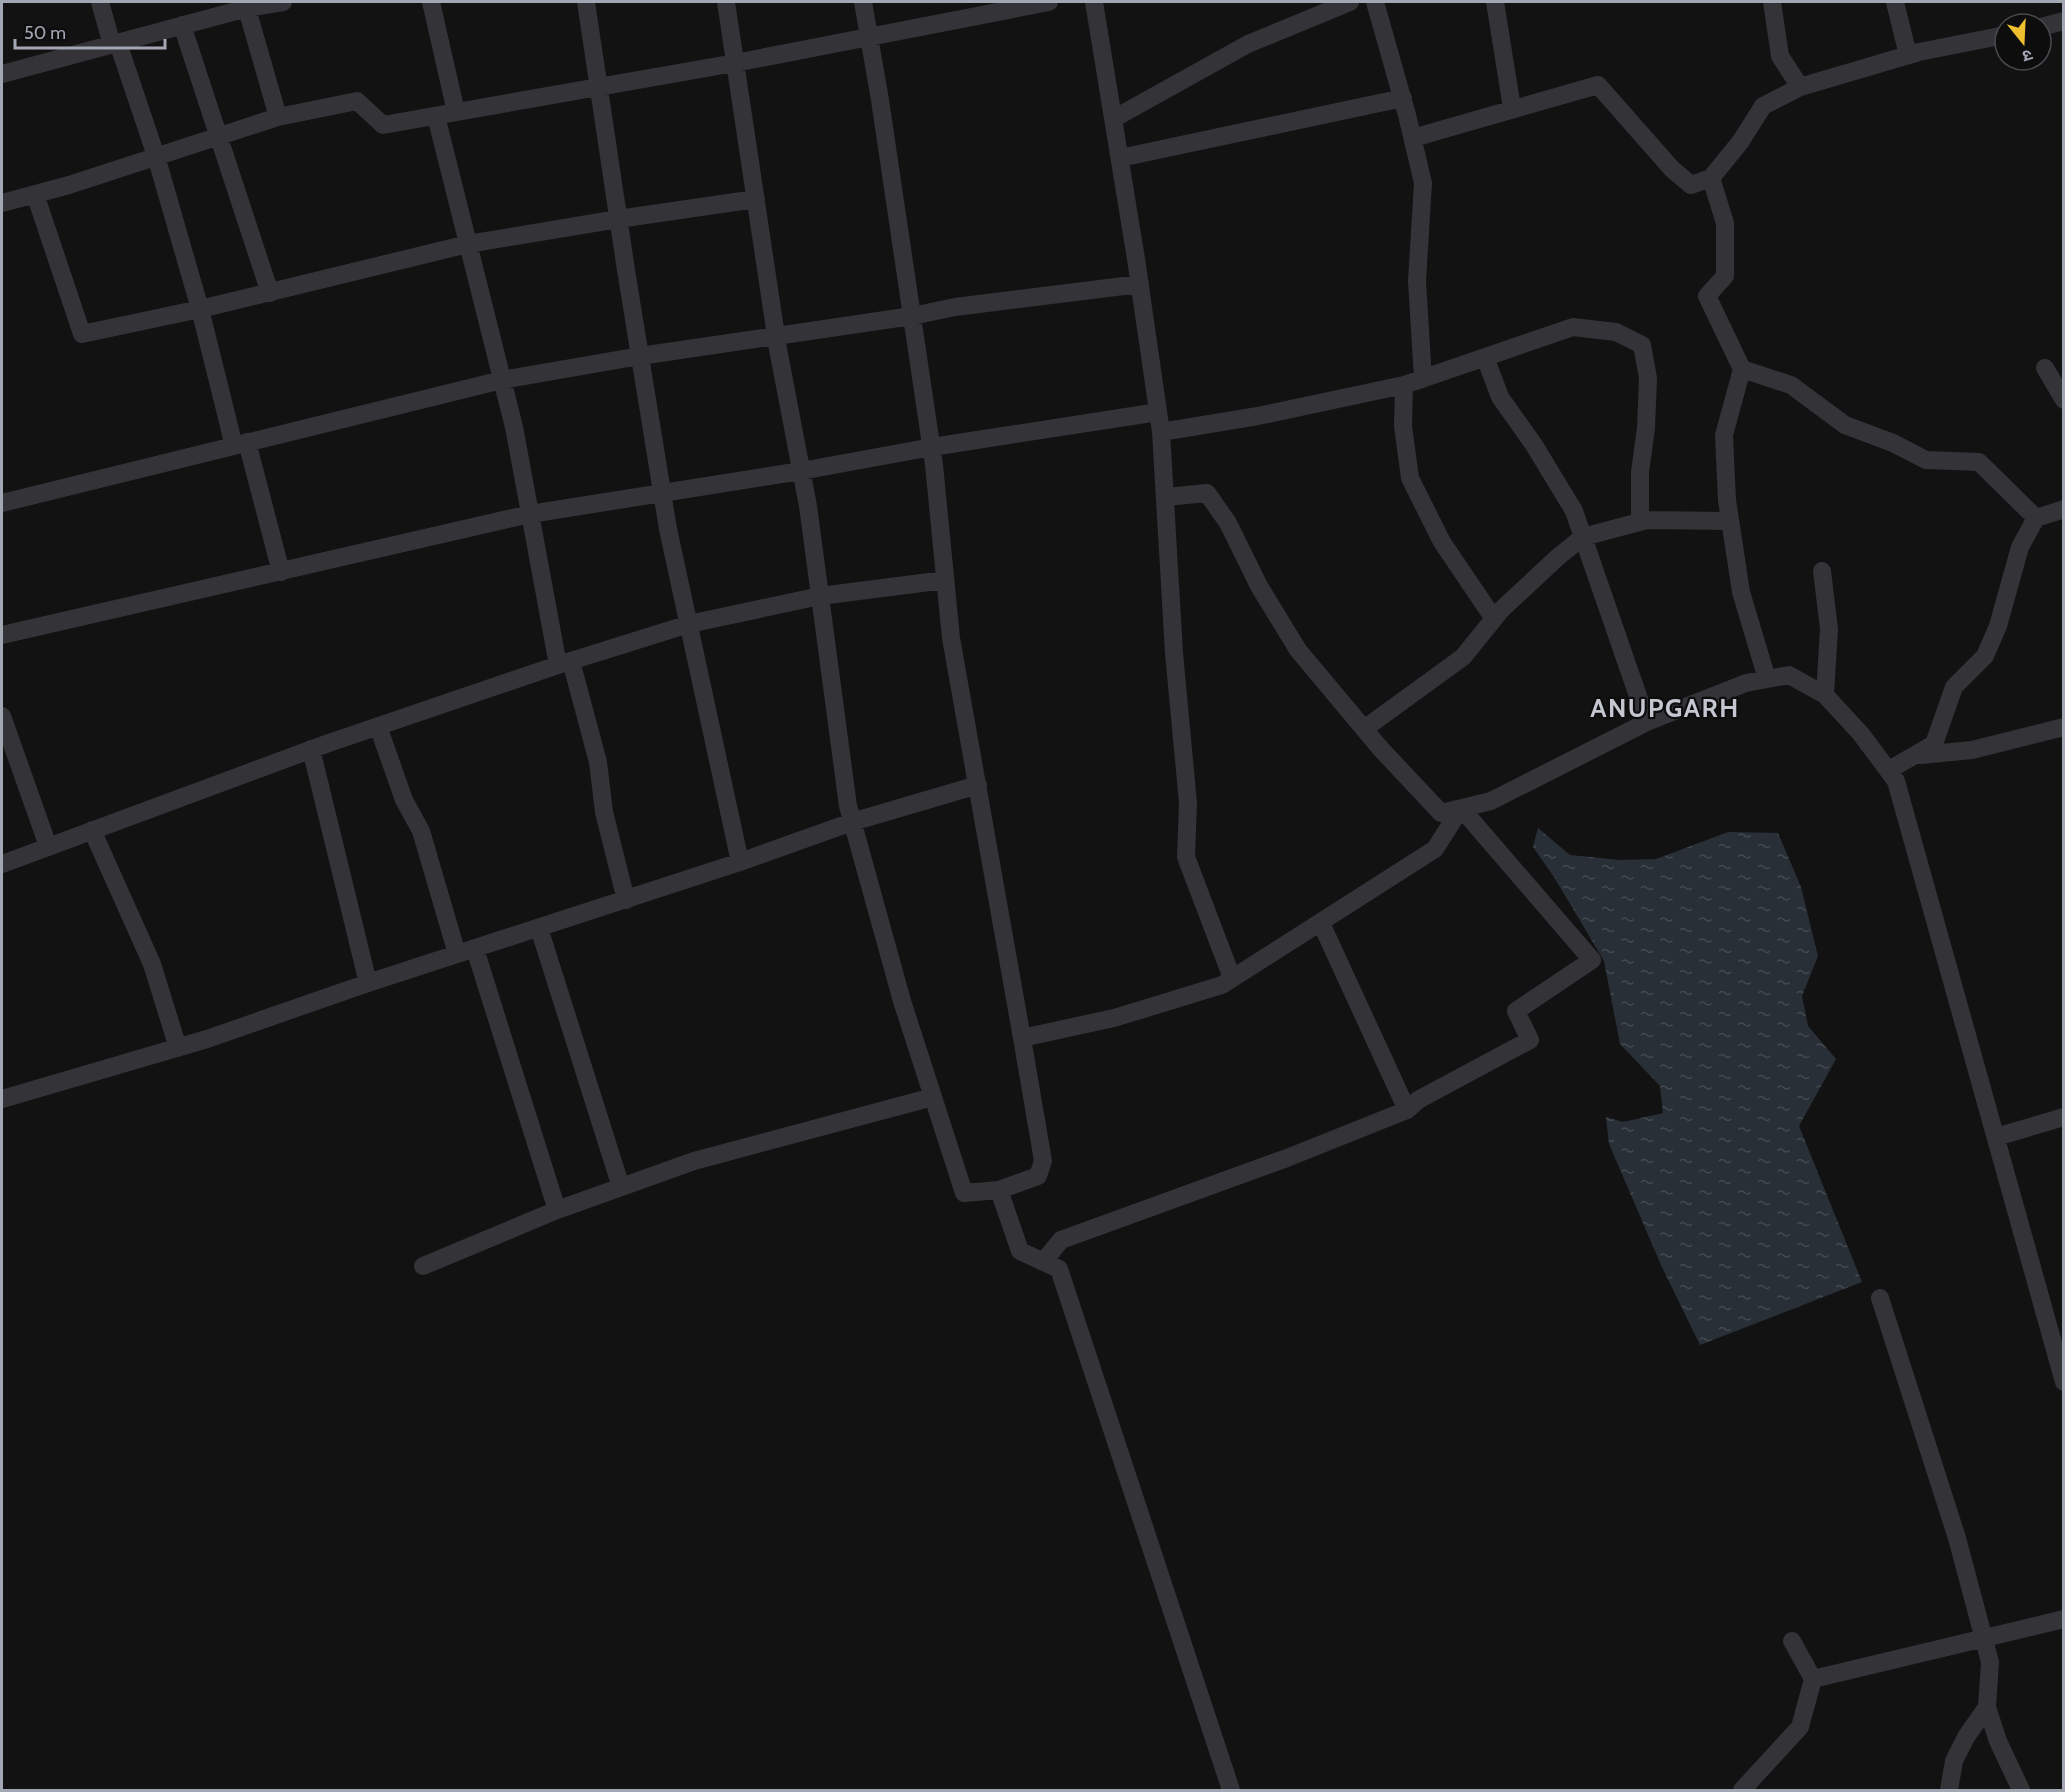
<svg xmlns="http://www.w3.org/2000/svg" width="2065" height="1792" font-family="Cabin,'Noto Sans Devanagari',sans-serif">
<style>
.water{fill:url(#water-ripples)}
.lines{fill:none;stroke-linecap:round;stroke-linejoin:round}
.street{stroke:#333338;stroke-width:18}
.labels{text-anchor:middle;stroke-width:4.5;stroke-linejoin:round;paint-order:stroke}
.district-label{font-size:26px;font-weight:bold;letter-spacing:1.5px;fill:#c4c6d0;stroke:#0d0d0e}
</style>
<defs>
<pattern id="water-ripples" width="26" height="14" patternUnits="userSpaceOnUse" patternTransform="scale(1.5)"><rect width="26" height="14" fill="#282f36"/><path d="M2 4q2-2 4 0t4 0M15 11q2-2 4 0t4 0" fill="none" stroke="#444a51"/></pattern>
</defs>
<rect width="100%" height="100%" fill="#121213"/>
<path class="water" d="M1538,828L1570,855L1620,860L1656,859L1728,832L1778,833L1801,887L1818,956L1802,996L1808,1026L1836,1059L1799,1126L1862,1282L1700,1345L1661,1265L1609,1144L1606,1117L1623,1122L1663,1113L1660,1086L1620,1044L1604,961L1554,877L1533,847Z"/>
<g class="lines">
<path class="street" d="M100,2L112,45
M245,2L278,117
M431,2L456,112
M586,2L626,270L668,529L740,862
M726,2L778,349L808,506L848,806L902,1001L964,1193L999,1190
M863,2L880,100L934,465L951,638L1022,1038L1114,1018L1222,985L1435,849L1461,808L1592,960L1516,1011L1530,1040L1418,1100L1407,1110L1287,1158L1061,1240L1043,1262
M1094,2L1136,259L1161,432L1174,653L1188,803L1186,857L1232,978
M1375,2L1407,115L1423,183L1417,281L1423,379
M1495,2L1512,108
M1772,2L1780,56L1800,87
M1895,2L1908,55
M182,25L270,293
M2041,27L2064,21
M2005,35L1919,52L1800,87L1763,106L1741,141L1711,178L1725,223V276L1707,296L1742,369L1791,385L1845,425L1893,443L1926,460L1979,462L2036,518
M118,43L156,156L200,309L234,446
M2,74L247,8L283,2
M436,116L514,427L558,665
M1113,119L1248,44L1350,2
M1413,138L1598,85L1672,169L1691,185L1711,178
M1120,158L1403,98
M35,194L82,334L200,309L468,244L618,219L756,199
M2,203L69,185L278,117L357,101L383,125L735,63L1049,2
M1485,357L1500,397L1534,445L1574,511L1647,722
M2045,368L2064,400
M1742,369L1724,435L1727,500L1741,592L1767,679
M1404,385L1403,426L1410,478L1442,542L1494,619
M1161,432L1258,416L1404,385L1573,327L1616,332L1642,345L1648,378L1646,428L1640,472V522
M247,442L281,572
M1166,497L1207,493L1228,523L1259,586L1298,650L1380,748L1441,813L1491,801L1647,722L1746,683L1789,675L1825,695L1861,734L1896,781L2064,1382
M2,503L502,380L640,356L912,316L955,307L1140,284
M1822,571L1829,629L1825,695
M2,635L530,514L801,471L932,447L1158,412
M571,661L598,762L604,812L626,900
M2,716L48,846
M378,726L404,800L421,831L457,954
M1364,729L1463,657L1501,610L1559,556L1583,537L1647,520L1730,521
M311,749L368,983
M1921,755L1972,750L2064,727
M1889,770L1934,744L1954,687L1985,656L1998,626L2020,547L2036,518L2064,509
M92,830L152,964L178,1048
M2,864L326,744L558,665L689,624L820,596L945,580
M1321,923L1407,1110
M539,928L621,1187
M475,949L557,1210
M1022,1038L1043,1161L1038,1176L999,1190L1020,1251L1059,1269L1231,1790
M2,1099L207,1039L368,983L740,862L852,822L978,785
M1996,1137L2064,1117
M423,1266L557,1210L694,1161L933,1097
M1880,1298L1957,1538L1990,1662L1987,1707L1966,1737L1954,1761L1949,1790
M1813,1679L2064,1619
M1987,1707L1998,1741L2021,1790
M1742,1790L1800,1727L1813,1679L1792,1641"/>
</g>
<g class="labels">
<g class="district-label">
<text x="1665" y="717">ANUPGARH</text>
</g>
</g>
<rect width="2065" height="1792" fill="none" stroke="#a3a7b4" stroke-width="6"/>
<g transform="translate(2023 42) rotate(162)"><circle r="28" fill="#0d0d0e" stroke="#494b50" stroke-width="1.5"/>
<path d="M0-4.5L10 22L0 15L-10 22Z" fill="#eebf2f"/>
<text y="-9" font-size="16" font-weight="bold" text-anchor="middle" fill="#a3a7b4">उ</text>
</g>
<path d="M15 39v9h150v-9" fill="none" stroke="#a3a7b4" stroke-width="3"/>
<text x="24" y="39" font-size="18" fill="#a3a7b4" stroke="#0d0d0e" stroke-width="4.5" paint-order="stroke">50 m</text>
</svg>
